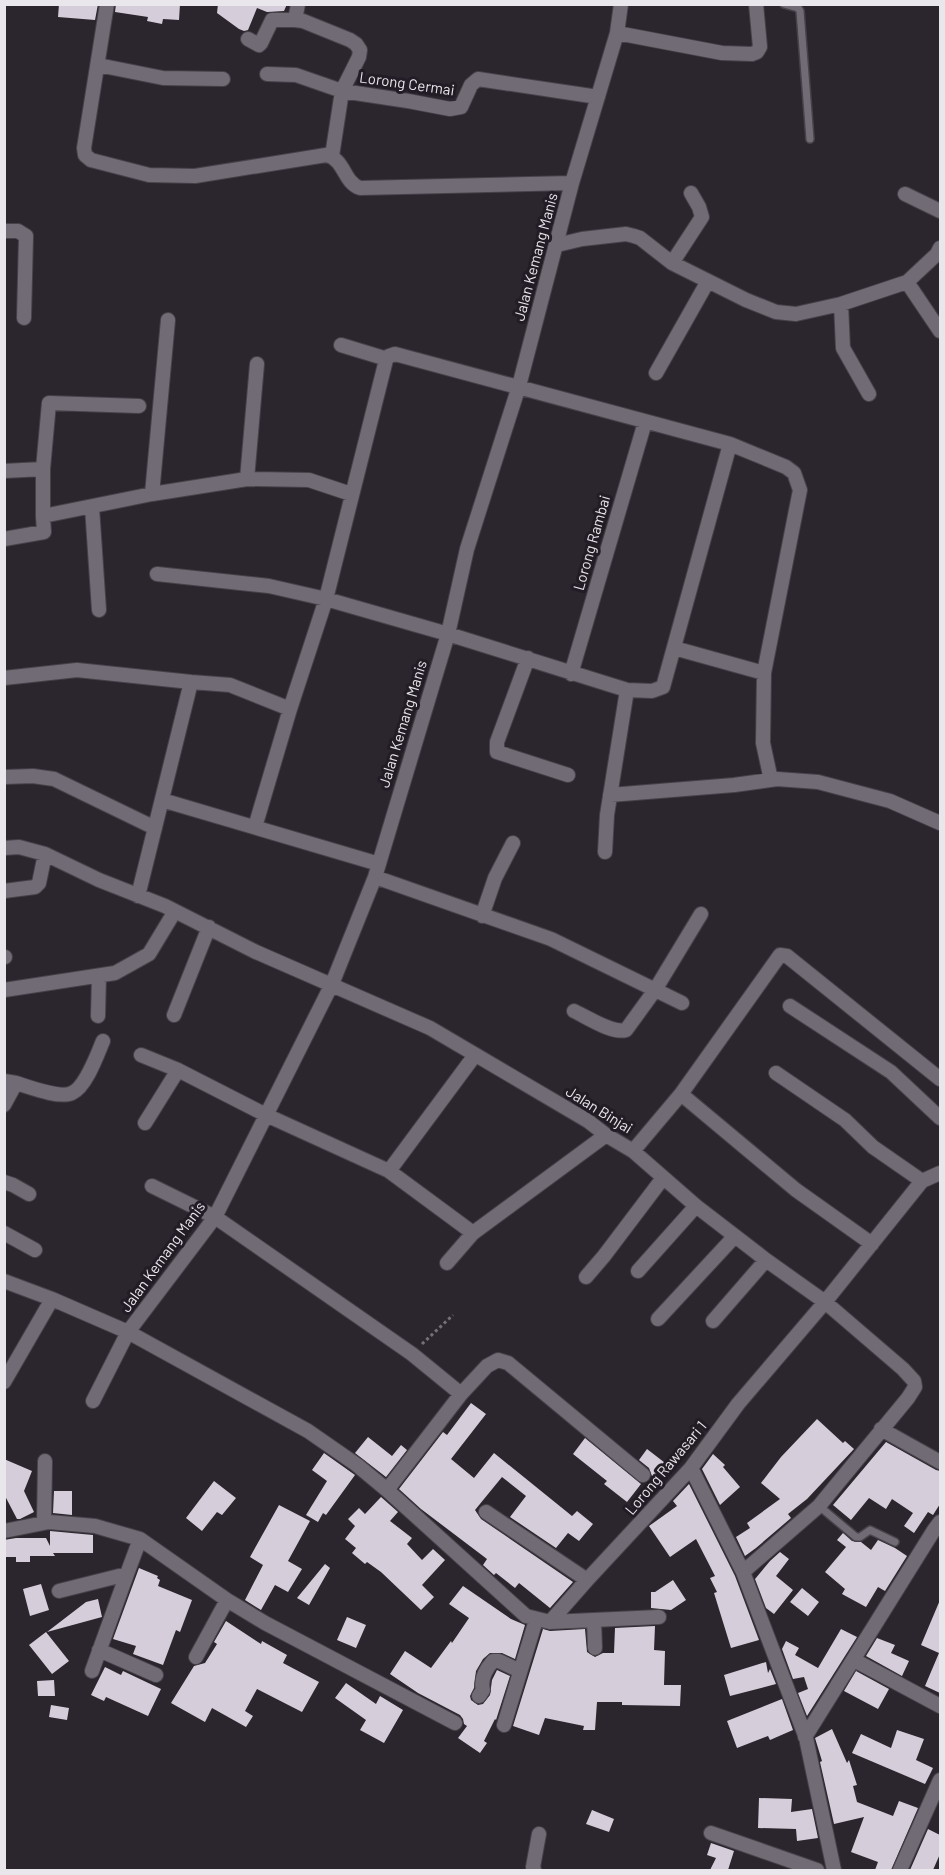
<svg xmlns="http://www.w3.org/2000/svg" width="945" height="1875" font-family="Barlow,sans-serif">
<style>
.building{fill:#d5ceda}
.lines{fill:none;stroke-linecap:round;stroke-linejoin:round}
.service-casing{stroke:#464249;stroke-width:10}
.minor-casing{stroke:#464249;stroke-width:16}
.path{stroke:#757078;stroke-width:3;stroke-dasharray:3 3;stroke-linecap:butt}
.service{stroke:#716b76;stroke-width:7}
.minor{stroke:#716b76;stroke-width:14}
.labels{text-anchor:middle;stroke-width:6;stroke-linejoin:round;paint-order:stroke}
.street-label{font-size:15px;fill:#e9e6ec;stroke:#211c25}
</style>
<rect width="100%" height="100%" fill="#2b252e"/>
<path class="building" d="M59,4H98L95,20L58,17Z
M116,4H180L179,20L163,19L162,24L147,21L148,17L115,12Z
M218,4H287L284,11L267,12L257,8L248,30L244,31L239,29L217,13Z
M471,1403L486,1414L451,1459L474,1478L494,1453L572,1516L577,1511L593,1524L579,1541L568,1533L556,1548L510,1517L526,1496L502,1477L475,1510L481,1519L573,1582L550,1608L519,1583L515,1588L496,1573L494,1575L483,1565L487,1559L421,1509L399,1489L443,1432L447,1435Z
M817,1419L843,1443L845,1441L854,1449L807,1499L788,1514L791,1518L756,1548L745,1556L736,1537L750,1528L747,1523L780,1499L761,1483L781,1457Z
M368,1437L392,1456L401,1445L407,1450L386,1477L355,1453Z
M585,1438L641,1484L627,1502L604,1484L607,1481L573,1454Z
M886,1442L936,1470L940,1471V1504L933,1515L928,1512L914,1533L904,1526L913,1513L892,1499L886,1509L869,1498L851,1520L833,1505Z
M647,1449L669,1466L659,1478H655L652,1476L649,1468L639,1460Z
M324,1453L355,1475L326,1515L323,1513L318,1522L306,1515L327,1481L312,1470Z
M713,1454L725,1465L723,1467L740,1487L720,1505L702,1469Z
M4,1459L32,1471L24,1491L34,1512L20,1519H17L4,1494Z
M214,1481L236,1498L222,1515L217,1512L202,1531L186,1518Z
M689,1484L735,1576L759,1640L731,1648L714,1593L717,1592L710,1578L715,1576L696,1539L670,1557L649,1526L677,1506L673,1501Z
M54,1491H72V1515L53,1513Z
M381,1497L398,1512L390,1521L412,1538L407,1544L422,1560L433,1549L445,1560L422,1585L434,1597L421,1610L381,1572L367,1562L365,1564L352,1553L356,1548L345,1539L355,1526L348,1519L359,1508L365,1514Z
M279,1505L310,1521L288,1561L302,1569L288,1592L275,1585L261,1610L245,1600L263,1565L250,1557Z
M50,1531L93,1535V1553H53L55,1556H30V1562H16V1557H4V1540L16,1538H46L50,1546Z
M843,1533L852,1541L861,1542L871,1550L878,1540L895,1548L907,1556L885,1591L878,1587L866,1607L842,1594L845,1589L825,1572L846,1547L837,1540Z
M780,1552L789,1559L776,1576L793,1590L774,1614L766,1608L755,1579L770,1561Z
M325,1564L330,1568L309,1605L297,1598Z
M139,1568L158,1576L157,1578L160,1580L158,1586L192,1600L180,1632L176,1630L163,1665L133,1654L136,1646L113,1639Z
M673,1580L686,1600L671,1610L651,1608V1592H655Z
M41,1584L49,1610L30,1616L23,1589Z
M463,1586L511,1619L525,1625L515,1659L502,1653H490L483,1659L476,1671L474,1688L470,1696L471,1700L478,1705L483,1704L490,1695L492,1680L497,1670L510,1676L496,1720L495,1719L484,1741L487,1743L480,1753L458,1738L467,1726L464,1724L463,1719L460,1715L418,1693L390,1674L405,1651L431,1668L451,1641L452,1643L469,1618L449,1604Z
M802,1588L819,1602L808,1616L790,1602Z
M98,1599L102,1617L47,1632L86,1602Z
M940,1600V1693L925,1686L939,1653L921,1645Z
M347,1617L366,1625L356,1648L337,1640Z
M226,1621L261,1644L262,1641L287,1655L283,1663L319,1682L302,1712L257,1689L245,1711L253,1716L246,1727L212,1708L205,1722L171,1703L194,1666L205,1663L217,1644L214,1642Z
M655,1626L654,1650L665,1651L664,1685H681L680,1706L622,1705V1702H597L595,1730H583L584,1726L545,1718L539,1735L513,1726L543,1629L550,1631L585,1629L587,1652L595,1657L603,1653H614L615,1628Z
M841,1629L857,1637L807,1716L798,1693L808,1689L804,1677L793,1679L782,1649L786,1641L799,1648L795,1655L818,1668Z
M46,1632L69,1661L52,1674L29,1645Z
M877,1638L895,1645L891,1653L909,1661L902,1676L866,1656Z
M766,1662L768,1673L770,1669L776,1684L730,1696L724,1675Z
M105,1667L121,1675L123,1671L161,1689L148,1716L106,1697L104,1701L91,1695Z
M856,1671L889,1689L878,1709L844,1691Z
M54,1680L55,1696H38L37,1681Z
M346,1683L376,1704L380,1696L403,1710L384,1743L360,1730L366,1720L335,1698Z
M782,1699L793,1730L770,1740L768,1736L737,1748L727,1721Z
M51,1705L69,1708L67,1720L49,1717Z
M832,1729L847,1763L849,1760L857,1785L853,1786L857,1802L893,1816L899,1801L918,1808L891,1870H875L878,1862L851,1852L864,1817L834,1824L820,1762L822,1761L815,1738Z
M897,1730L924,1739L916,1760L933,1768L925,1784L852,1753L861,1734L891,1748Z
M759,1798L792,1799L791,1812L812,1809L818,1838L797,1841L796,1829L758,1828Z
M592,1810L614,1819L609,1832L586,1824Z
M928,1829L940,1835V1854L933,1870H910Z
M711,1843L734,1851L728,1870H710L716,1858L707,1855Z"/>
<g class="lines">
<defs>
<path id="service" d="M784,4L798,8L800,11L810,139
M819,1506L856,1537H860L870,1530L895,1542"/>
<path id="minor" d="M107,4L84,148L85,155L91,160L149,175L195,176L326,155C345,159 343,182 360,188L572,183
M298,4L295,20L303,21L350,40L356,44L360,50L359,57L342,91L332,156
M617,33L722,53L752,54L757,52L760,47L756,4
M248,39L259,45L261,43L272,20H295
M98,65L163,78L223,79
M267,74L296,75L342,91L408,101L450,109L461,107L471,85L478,79L598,97
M905,194L940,211
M4,231H18L26,236L24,318
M557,245L582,239L626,234L634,236L640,238L672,263L746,300L776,312L796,314L841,304L907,282L937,254L940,248
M672,263L702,217L699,207L691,193
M907,282L940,331
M841,304L843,348L869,394
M341,345L387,359
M656,373L708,281
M4,471L43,469
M247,479L257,364
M152,494L168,320
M92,507L99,610
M43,516V469L49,403L139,406
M4,539L44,532L43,516L152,494L247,479L309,480L351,494
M157,574L269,586L326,599L448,634L627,690L652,691L663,687L730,444
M674,648L764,673
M528,658L497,742V752L568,775
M571,674L645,422
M4,678L77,670L191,682
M4,777L33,776L54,779L155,828
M610,795L734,785L777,779L818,782L890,801L940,823
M162,800L379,864
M255,827L290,709
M4,848L19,847L45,854L99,880L165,906L256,952L430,1028L588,1121L606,1135L633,1151L696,1206L766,1260L825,1302L903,1369L914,1381L915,1387L908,1398L819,1506L743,1572
M605,852L607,815L627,690
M375,877L551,939L682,1003
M4,891L35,887L39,883L45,854
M138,896L191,682L230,685L290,709L326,599L386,360L389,356L395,354L730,444L786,467L794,473L800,490L764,673L763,743L771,780
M482,916L495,878L513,843
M4,957H5
M4,990L115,973L149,954L175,911
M790,1006L891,1072L940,1118
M574,1011C587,1017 612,1034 626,1030L655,990L701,914
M174,1015L209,927
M98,1016L99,976
M141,1055L178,1070L266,1115L389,1171L473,1233
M776,1073L845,1120L873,1147L922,1181
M4,1081L16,1083L4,1105
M16,1083C29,1087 60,1099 72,1093C86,1087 97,1055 103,1041
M681,1094L796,1190L872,1244
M145,1123L178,1070
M633,1151L681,1094L780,955L787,956L940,1079
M389,1171L475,1055
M4,1182L13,1185L29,1194
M152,1186L215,1217L412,1354L461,1394
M4,1233L35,1250
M447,1263L473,1233L606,1135
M638,1271L696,1206
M586,1277L604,1256L663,1178
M4,1281L52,1299L128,1332L308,1431L357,1465L387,1490
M658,1319L735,1236
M713,1321L766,1260
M4,1382L52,1299
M93,1401L128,1332L215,1217L332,984L375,877L448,634L467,549L519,386L572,183L617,33L621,4
M881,1429L940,1462
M691,1468L743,1572L806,1738L834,1870
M643,1475L508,1363L498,1360L487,1366L461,1394L387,1490L526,1616L550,1622L659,1617
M486,1512L587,1580
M44,1523L45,1461
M4,1531L49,1522L95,1526L140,1539L227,1600L265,1623L455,1723
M59,1591L127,1574L140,1539
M594,1620L595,1648
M550,1622L587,1580L691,1468L738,1404L825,1302L922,1181L940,1173
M99,1650L156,1675
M196,1657L227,1600
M854,1660L940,1706
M92,1671L127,1574
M479,1696L483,1690C480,1679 486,1669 493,1661H499L520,1671
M504,1725L536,1620
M805,1737L934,1530L940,1522
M711,1833L817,1870
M534,1870L533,1867L539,1834
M900,1870L940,1780"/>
</defs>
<use href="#service" class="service-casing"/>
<use href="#minor" class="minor-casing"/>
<path class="path" d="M422,1344L453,1315"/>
<use href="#service" class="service"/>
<use href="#minor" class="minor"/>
</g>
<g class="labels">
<g class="street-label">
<text transform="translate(407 84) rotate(8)" y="5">Lorong Cermai</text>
<text transform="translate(536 257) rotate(-75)" y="5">Jalan Kemang Manis</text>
<text transform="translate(592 543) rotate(-74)" y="5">Lorong Rambai</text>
<text transform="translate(403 724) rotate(-73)" y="5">Jalan Kemang Manis</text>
<text transform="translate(599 1110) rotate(32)" y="5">Jalan Binjai</text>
<text transform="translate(163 1257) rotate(-54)" y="5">Jalan Kemang Manis</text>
<text transform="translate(666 1468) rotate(-50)" y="5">Lorong Rawasari 1</text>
</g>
</g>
<rect width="945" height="1875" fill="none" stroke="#e9e6ec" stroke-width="12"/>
</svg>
